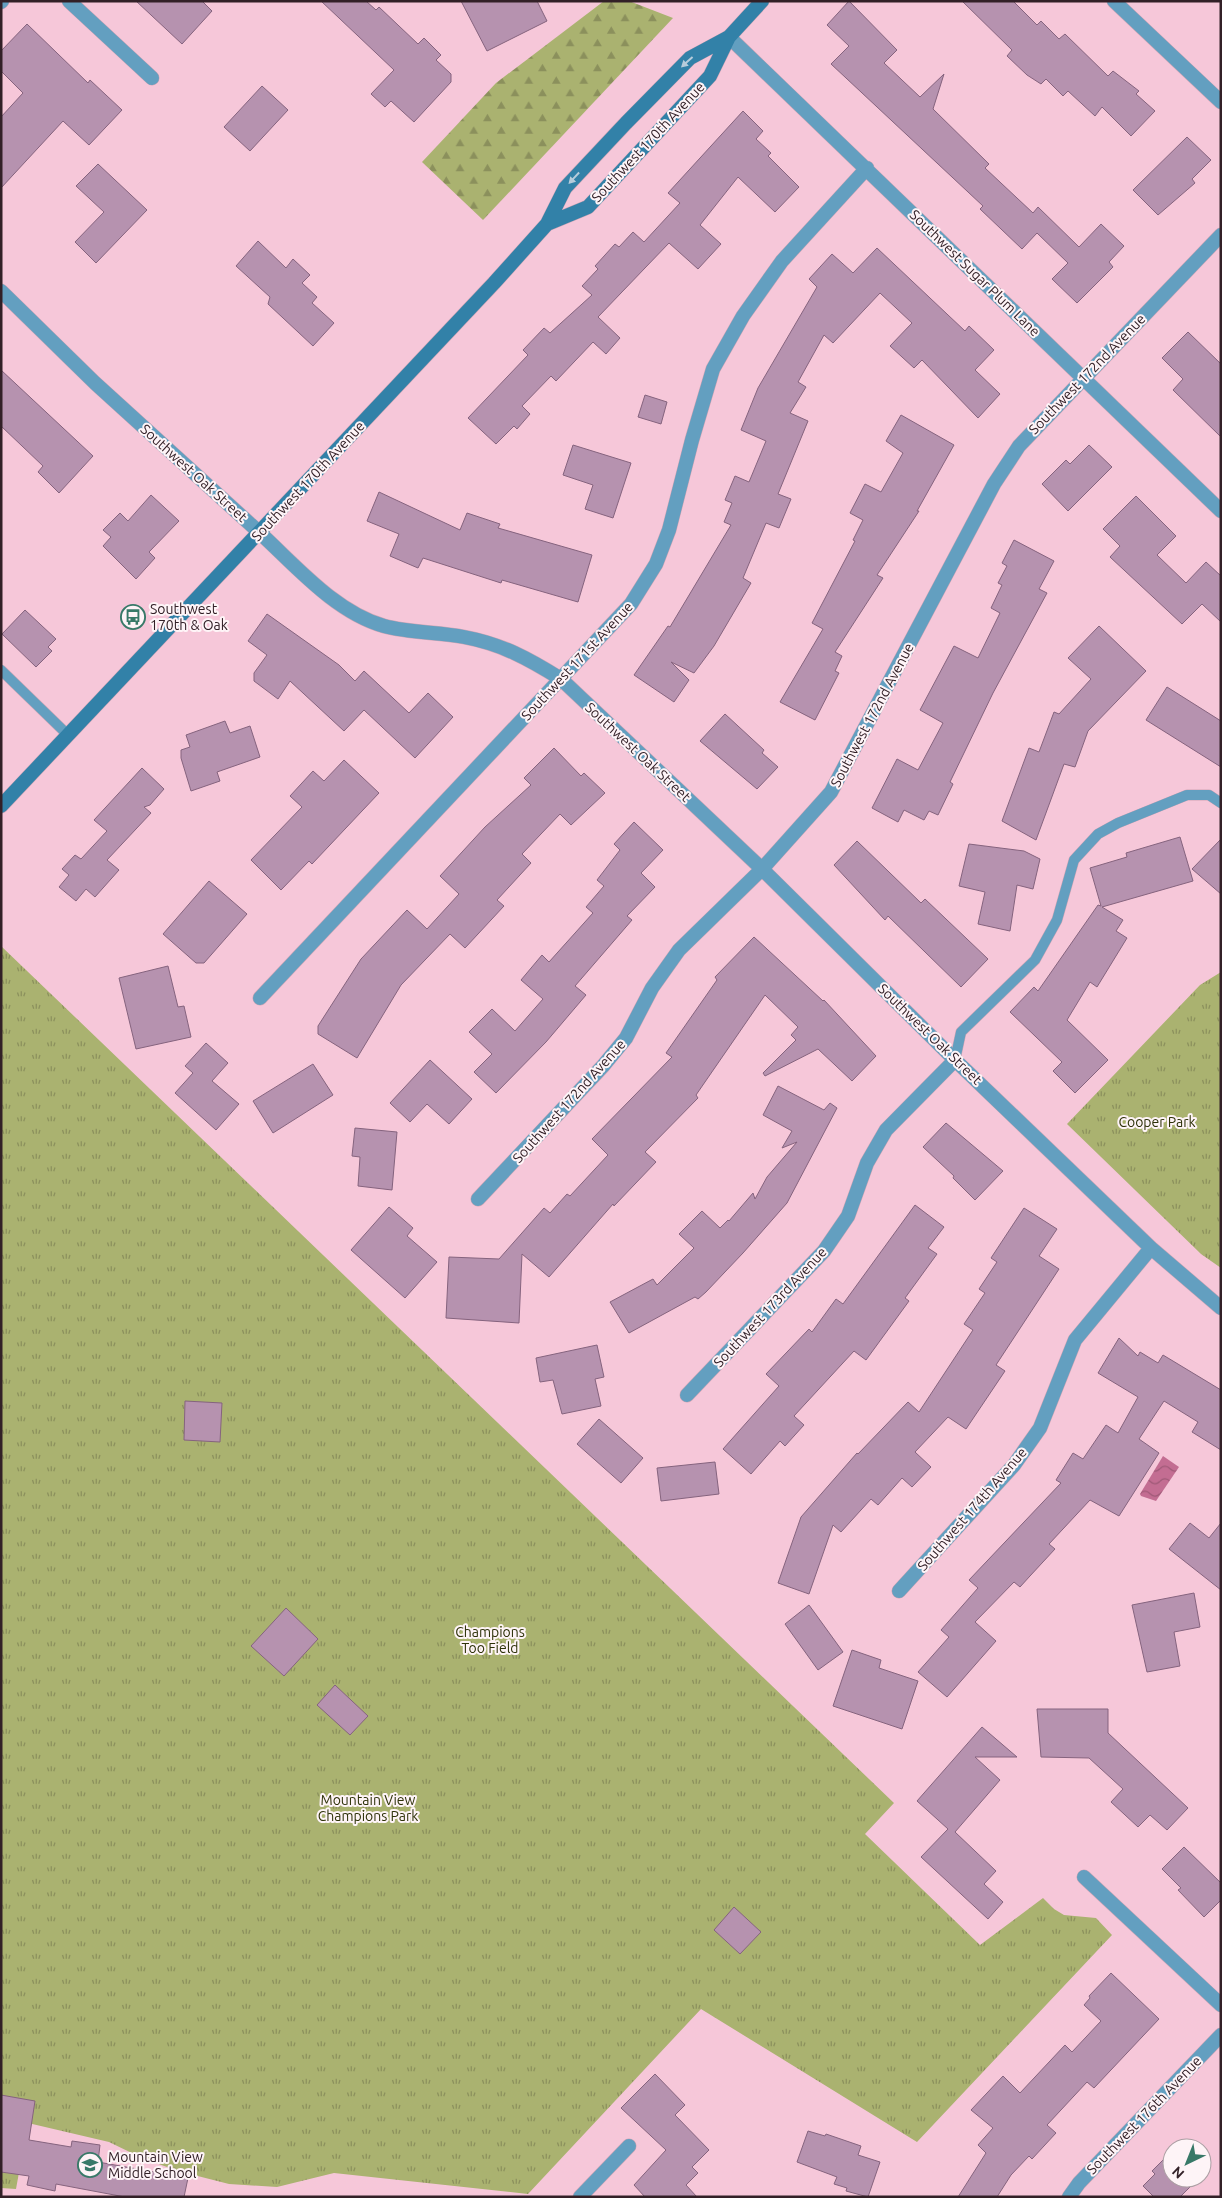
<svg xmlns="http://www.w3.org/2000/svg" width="1222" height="2198" font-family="Ubuntu,sans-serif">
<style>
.forest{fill:url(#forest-firs)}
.park{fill:url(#park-tufts)}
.water{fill:url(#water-waves)}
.building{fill:#b692af;stroke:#85637e}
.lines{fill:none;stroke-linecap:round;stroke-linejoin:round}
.service-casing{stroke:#cfa6b5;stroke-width:11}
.minor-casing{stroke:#cfa6b5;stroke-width:15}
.tertiary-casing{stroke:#cfa6b5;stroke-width:15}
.secondary-casing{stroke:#cfa6b5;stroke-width:15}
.service{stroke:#639fc0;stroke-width:10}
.minor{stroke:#639fc0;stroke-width:14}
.tertiary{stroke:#639fc0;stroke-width:14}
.secondary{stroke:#3281a8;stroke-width:14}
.oneway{fill:#b7ccdb}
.labels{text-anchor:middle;stroke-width:4;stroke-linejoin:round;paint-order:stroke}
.street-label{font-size:14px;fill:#322027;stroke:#fef4f7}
.poi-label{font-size:14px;fill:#322027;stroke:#fef4f7;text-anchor:start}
.park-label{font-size:14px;fill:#2e3209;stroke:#fef4f7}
</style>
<defs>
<pattern id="forest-firs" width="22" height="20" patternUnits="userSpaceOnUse" patternTransform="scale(1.25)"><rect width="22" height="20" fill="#aab270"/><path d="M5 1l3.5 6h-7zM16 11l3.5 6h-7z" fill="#8b905c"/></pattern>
<pattern id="park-tufts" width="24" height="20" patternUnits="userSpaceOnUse" patternTransform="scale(1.25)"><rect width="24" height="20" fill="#aab270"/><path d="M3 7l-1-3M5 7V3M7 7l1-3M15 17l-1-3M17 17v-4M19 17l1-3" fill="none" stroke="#8b905c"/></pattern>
<pattern id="water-waves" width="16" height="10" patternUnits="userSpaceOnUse" patternTransform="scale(1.25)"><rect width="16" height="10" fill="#c36d92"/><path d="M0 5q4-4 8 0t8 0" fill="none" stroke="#9f5977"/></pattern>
</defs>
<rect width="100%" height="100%" fill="#f6c7d9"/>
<path class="forest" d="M604,1H629L673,18L483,220L422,162L496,83Z"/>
<path class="park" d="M1,946L894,1803L865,1834L980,1945L1043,1898L1054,1909L1064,1915L1096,1918L1112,1935L917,2142L701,2009L528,2194L334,2173L277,2187L229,2184L178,2171L142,2158L109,2142L28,2123L16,2189L1,2188Z
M1221,972V1268L1201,1254L1067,1124L1200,985Z"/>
<path class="water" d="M1163,1456L1179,1467L1156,1501L1141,1496L1140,1494Z"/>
<path class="building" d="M136,1H202L212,11L182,44Z
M321,1H366L376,10L379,7L418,44L424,38L441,55L436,60L451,74V82L414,122L391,101L385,107L371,94L394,70Z
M461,1H537L547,21L487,51Z
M849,1L897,50L884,63L920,97L944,74L933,109L989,164L985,168L1033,213L1038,207L1079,247L1101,224L1124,246L1109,262L1113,267L1077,303L1052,279L1068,263L1037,233L1022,249L980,209L983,206L831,64L849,46L827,25Z
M962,1H1013L1037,25L1041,21L1059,39L1065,34L1108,76L1113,71L1139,91L1136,94L1155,111L1131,136L1102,107L1095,116L1068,91L1063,96L1046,79L1041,84L1027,75L1007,56L1012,50Z
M27,24L88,83L90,80L122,110L89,145L63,121L1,188V117L23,93L1,71V51Z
M262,86L288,110L250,151L224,127Z
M743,111L763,131L756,139L771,153L768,156L799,187L775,212L738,177L700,225L721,244L698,269L669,243L598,317L620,338L606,354L593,342L556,381L551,376L522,406L530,414L517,429L514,426L496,444L468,418L528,355L523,350L544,328L550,333L592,295L582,286L598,269L595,266L615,244L619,247L633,232L644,242L680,203L668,193Z
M1187,137L1211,160L1192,179L1195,183L1158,215L1133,190Z
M98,164L147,210L96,263L75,242L104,212L76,186Z
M258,241L286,268L293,259L310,275L302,283L317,297L312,303L334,323L313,346L268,304L270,297L236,266Z
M877,248L965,331L969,326L994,350L975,370L1000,394L978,418L922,360L914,368L890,346L912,323L880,293L833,343L824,335L798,382L806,387L790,413L808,421L778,494L791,499L779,528L766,523L743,578L751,583L714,646L694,673L671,662L689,680L674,702L634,675L668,626L670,627L731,525L724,522L732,503L725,500L735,476L749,482L766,441L741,430L758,388L817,287L809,279L832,254L853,273Z
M1188,332L1221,364V437L1173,390L1183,379L1162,358Z
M1,370L93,456L59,493L38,472L43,466L1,426Z
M645,395L667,402L661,424L638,417Z
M901,415L954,445L917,511H919L877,575L883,578L835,652L842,656L835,671L839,673L815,720L780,702L823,629L812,623L855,541L853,540L863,520L850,513L865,484L881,492L903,453L886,441Z
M573,445L631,463L613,518L585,509L593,485L563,475Z
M1089,445L1112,467L1068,511L1042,484L1066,460L1070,464Z
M379,492L460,530L467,513L500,524L498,528L592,555L578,602L502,580L501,583L423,558L418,568L390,556L399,534L367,521Z
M151,495L179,521L149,552L155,558L136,579L103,546L111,537L103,530L120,513L128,521Z
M1136,496L1176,536L1157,555L1186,583L1206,562L1221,576V622L1202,604L1182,624L1110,557L1120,546L1103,529Z
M1014,540L1054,561L1039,589L1047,593L993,693L950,782L953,784L938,815L929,811L924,820L904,810L898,822L872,808L897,759L918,770L943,723L920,710L954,646L978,658L1000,613L991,608L1002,585L998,583L1007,566L1002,563Z
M25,610L56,639L48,647L52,651L36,667L2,634Z
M267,614L339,665L355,681L364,671L409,713L428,693L453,717L415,758L364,710L344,731L290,681L278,699L254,681V673L267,655L248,641Z
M1099,626L1146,671L1088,731L1075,767L1064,764L1036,840L1002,821L1029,748L1039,752L1054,712L1059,714L1091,679L1068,658Z
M1167,687L1221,721V767L1146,720Z
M725,714L764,750L762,753L778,767L757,789L700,741Z
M225,721L230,733L250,726L260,757L217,772L220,781L191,791L181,758V750L190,747L186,735Z
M554,748L581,776L584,773L605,793L571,825L560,814L522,854L531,863L497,900L504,906L465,948L450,934L401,985L357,1058L318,1034V1026L361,959L407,910L427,929L459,894L440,876L485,827L531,785L524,778Z
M344,760L379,793L312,864L309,861L281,890L251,860L302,807L290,796L313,771L324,781Z
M142,768L164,789L150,805L144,807L151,813L107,860L119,870L95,897L86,889L76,901L59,887L69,875L62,869L75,855L81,859L107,831L94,820Z
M634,822L663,850L641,873L655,887L627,916L632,920L575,986L586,995L546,1042L496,1093L474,1072L492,1054L469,1032L492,1009L515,1031L543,999L521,980L542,955L549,962L593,913L586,907L604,886L597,880L620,850L614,844Z
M1180,837L1193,881L1102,907L1123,920L1116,931L1127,938L1097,987L1090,982L1067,1020L1108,1060L1075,1093L1053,1071L1062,1062L1010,1012L1034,987L1038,991L1098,905L1101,906L1090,868L1127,857L1126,853Z
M1221,839V894L1192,869Z
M857,841L921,903L925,899L988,959L961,987L888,916L885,920L834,865Z
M969,844L1024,851L1040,859L1033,889L1017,885L1010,931L978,924L985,892L959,886Z
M209,881L247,914L204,963H196L163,934Z
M754,937L823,1001L824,1000L876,1056L852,1081L818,1049L765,1076L763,1073L796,1040L791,1035L798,1027L765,995L696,1095L698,1098L645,1152L656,1162L614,1206L613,1204L549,1277L522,1254L519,1323L446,1318L449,1257L499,1259L544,1208L550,1213L567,1194L570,1196L608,1155L592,1139L672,1057L666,1053L717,980L715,977Z
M168,966L178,1007L184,1006L191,1037L136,1049L119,978Z
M206,1043L228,1063L212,1081L239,1104L216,1130L175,1093L193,1073L185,1066Z
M430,1060L472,1099L449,1124L427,1104L410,1122L390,1103Z
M313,1064L333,1095L273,1133L253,1101Z
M778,1086L824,1110L830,1103L837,1108L787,1203L743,1253L706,1292L698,1299L695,1297L629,1333L610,1302L653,1279L657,1285L694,1248L679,1234L702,1211L720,1228L728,1220L729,1221L753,1193L755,1199L767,1177L797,1142L782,1148L792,1131L763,1115Z
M946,1123L1003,1171L975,1200L953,1178L954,1176L923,1147Z
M355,1128L397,1132L392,1190L358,1186L360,1157L352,1156Z
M915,1205L944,1227L928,1248L937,1254L905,1298L909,1301L866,1360L854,1351L794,1416L804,1425L785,1446L780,1441L751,1474L723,1449L779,1386L766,1374L809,1329L812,1332L836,1299L843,1304Z
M389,1207L413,1228L407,1236L437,1262L405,1298L351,1250Z
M1024,1208L1057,1229L1039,1256L1059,1269L996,1365L1005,1371L966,1429L948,1417L915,1452L931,1467L912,1487L902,1478L878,1505L871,1499L841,1532L833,1525L809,1594L778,1583L801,1517L857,1453L858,1454L908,1402L919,1412L973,1330L964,1324L985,1293L979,1289L997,1262L991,1258Z
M1119,1338L1138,1356L1140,1352L1158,1363L1163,1355L1221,1390V1450L1192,1432L1198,1422L1164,1401L1139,1439L1159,1453L1119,1516L1090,1500L1049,1544L1055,1549L1030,1576L1020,1587L1014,1582L975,1622L996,1641L947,1697L918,1672L949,1637L941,1630L978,1588L969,1580L1061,1483L1056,1480L1073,1453L1083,1459L1106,1425L1118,1433L1138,1397L1098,1373Z
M597,1345L604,1377L595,1379L601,1406L562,1414L553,1380L540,1382L536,1358Z
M185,1401L222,1403L220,1442L184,1440Z
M599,1419L643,1458L621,1483L577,1444Z
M715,1462L719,1494L661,1501L657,1468Z
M1190,1523L1209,1538L1221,1523V1590L1169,1549Z
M1194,1593L1200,1627L1174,1632L1180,1666L1147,1672L1132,1605Z
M809,1605L843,1652L818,1670L785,1624Z
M286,1608L318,1639L284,1676L251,1646Z
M852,1650L881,1660L879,1668L918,1681L902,1729L833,1706Z
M335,1685L368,1716L350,1735L317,1705Z
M1037,1709H1108V1733L1188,1808L1167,1830L1150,1815L1138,1827L1111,1802L1123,1789L1089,1758L1041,1757Z
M982,1727L1017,1757H975L1000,1780L955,1832L996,1871L984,1884L1003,1902L988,1919L921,1857L948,1829L917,1801Z
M1184,1847L1221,1883V1900L1204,1917L1178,1890L1181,1888L1162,1869Z
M734,1907L761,1932L740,1954L714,1930Z
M1111,1973L1159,2019L1094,2088L1087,2082L1047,2125L1056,2133L1032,2159L1029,2156L1011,2175L997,2197H958L986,2153L978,2145L993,2128L971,2110L1003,2076L1020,2093L1065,2045L1072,2052L1101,2021L1084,2005L1090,1998L1089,1996Z
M655,2074L685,2105L675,2115L709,2150L692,2167L698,2173L686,2185L697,2197H645L634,2185L666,2150L621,2108Z
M1,2095L35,2101L29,2140L71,2147L72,2141L100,2145L98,2162L188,2178L184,2197H125L56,2184L55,2191L27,2185L29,2176L1,2172Z
M808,2131L825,2136L826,2134L861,2146L858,2155L880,2162L868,2197L846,2191L847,2188L834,2184L837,2177L797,2162Z
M1182,2140L1190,2148H1175Z
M1172,2151V2178H1199L1180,2197H1154L1143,2186L1155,2174L1152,2171Z
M1202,2160L1209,2167L1202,2175Z"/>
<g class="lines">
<defs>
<path id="service" d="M1,670L69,736
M955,1060L961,1032L1035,960L1057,920L1074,860L1098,834L1118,823L1187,795H1209L1221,803"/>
<path id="minor" d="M69,1L152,78
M1114,1L1221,102
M1,2L2,1
M729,37L1221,511
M260,533C296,566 335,612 384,626C410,633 438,632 464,637C502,644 529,659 561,679L762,869L955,1060L1151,1248L1221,1308
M260,998L631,604L656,564L669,530L692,440L713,369L743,316L782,261L867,168
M478,1199L603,1066L626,1038L652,988L679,950L762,869L831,792L994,484L1019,446L1221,235
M687,1395L824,1251L848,1216L867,1163L886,1130L955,1060
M899,1591L1014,1465L1040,1428L1075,1340L1151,1248
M1084,1877L1221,2005
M580,2197L629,2146
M1069,2197L1079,2183L1221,2035"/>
<path id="tertiary" d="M1,291L95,383L260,533"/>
<path id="secondary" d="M547,224L588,207L710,76L729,37L762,1
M1,806L494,283L547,224L565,188L626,123L690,58L729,37"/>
</defs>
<use href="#service" class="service-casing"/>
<use href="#minor" class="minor-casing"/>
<use href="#tertiary" class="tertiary-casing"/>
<use href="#secondary" class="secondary-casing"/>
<use href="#service" class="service"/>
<use href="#minor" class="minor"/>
<use href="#tertiary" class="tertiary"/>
<use href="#secondary" class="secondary"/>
</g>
<defs><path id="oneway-solid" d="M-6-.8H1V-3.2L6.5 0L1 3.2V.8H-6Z" transform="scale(1.25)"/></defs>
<g class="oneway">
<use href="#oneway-solid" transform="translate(687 62) rotate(138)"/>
<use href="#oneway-solid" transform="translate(574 178) rotate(133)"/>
</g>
<defs>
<symbol id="bus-ring" viewBox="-11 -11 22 22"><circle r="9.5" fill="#fef4f7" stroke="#387968" stroke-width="1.5"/><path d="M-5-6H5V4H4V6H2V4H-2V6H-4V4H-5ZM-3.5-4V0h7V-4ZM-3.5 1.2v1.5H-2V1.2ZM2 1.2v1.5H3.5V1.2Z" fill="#387968"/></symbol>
<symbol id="school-ring" viewBox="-11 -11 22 22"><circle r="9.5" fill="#fef4f7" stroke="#387968" stroke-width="1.5"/><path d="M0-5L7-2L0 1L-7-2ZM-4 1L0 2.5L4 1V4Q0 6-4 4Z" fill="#387968"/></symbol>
</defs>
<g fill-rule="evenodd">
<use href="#bus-ring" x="119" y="603" width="28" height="28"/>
<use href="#school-ring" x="76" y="2151" width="28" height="28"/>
</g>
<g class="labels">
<g class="street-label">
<text transform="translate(648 142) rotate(-47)" y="5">Southwest 170th Avenue</text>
<text transform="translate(975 273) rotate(44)" y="5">Southwest Sugar Plum Lane</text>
<text transform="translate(1087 374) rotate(-46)" y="5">Southwest 172nd Avenue</text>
<text transform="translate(194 473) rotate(42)" y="5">Southwest Oak Street</text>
<text transform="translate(308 481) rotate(-47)" y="5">Southwest 170th Avenue</text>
<text transform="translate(577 661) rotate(-47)" y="5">Southwest 171st Avenue</text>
<text transform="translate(872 715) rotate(-62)" y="5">Southwest 172nd Avenue</text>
<text transform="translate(638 752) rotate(43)" y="5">Southwest Oak Street</text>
<text transform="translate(930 1034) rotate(44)" y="5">Southwest Oak Street</text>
<text transform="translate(569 1101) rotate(-48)" y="5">Southwest 172nd Avenue</text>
<text transform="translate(770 1307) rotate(-47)" y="5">Southwest 173rd Avenue</text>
<text transform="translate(972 1509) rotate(-49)" y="5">Southwest 174th Avenue</text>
<text transform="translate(1144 2115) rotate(-46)" y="5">Southwest 176th Avenue</text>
</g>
<g class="poi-label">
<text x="150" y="614">Southwest<tspan x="150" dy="16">170th &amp; Oak</tspan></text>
<text x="108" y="2162">Mountain View<tspan x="108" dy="16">Middle School</tspan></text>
</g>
<g class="park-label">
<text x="1157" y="1127">Cooper Park</text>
<text x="490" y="1637">Champions<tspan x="490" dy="16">Too Field</tspan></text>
<text x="368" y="1805">Mountain View<tspan x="368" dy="16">Champions Park</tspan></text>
</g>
</g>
<rect width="1222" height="2198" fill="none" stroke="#322027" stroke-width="5"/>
<g transform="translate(1187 2163) rotate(223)"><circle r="24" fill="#fef4f7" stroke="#ac9fa4"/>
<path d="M0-4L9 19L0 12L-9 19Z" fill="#387968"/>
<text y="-8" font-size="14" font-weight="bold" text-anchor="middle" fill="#322027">N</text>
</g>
</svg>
